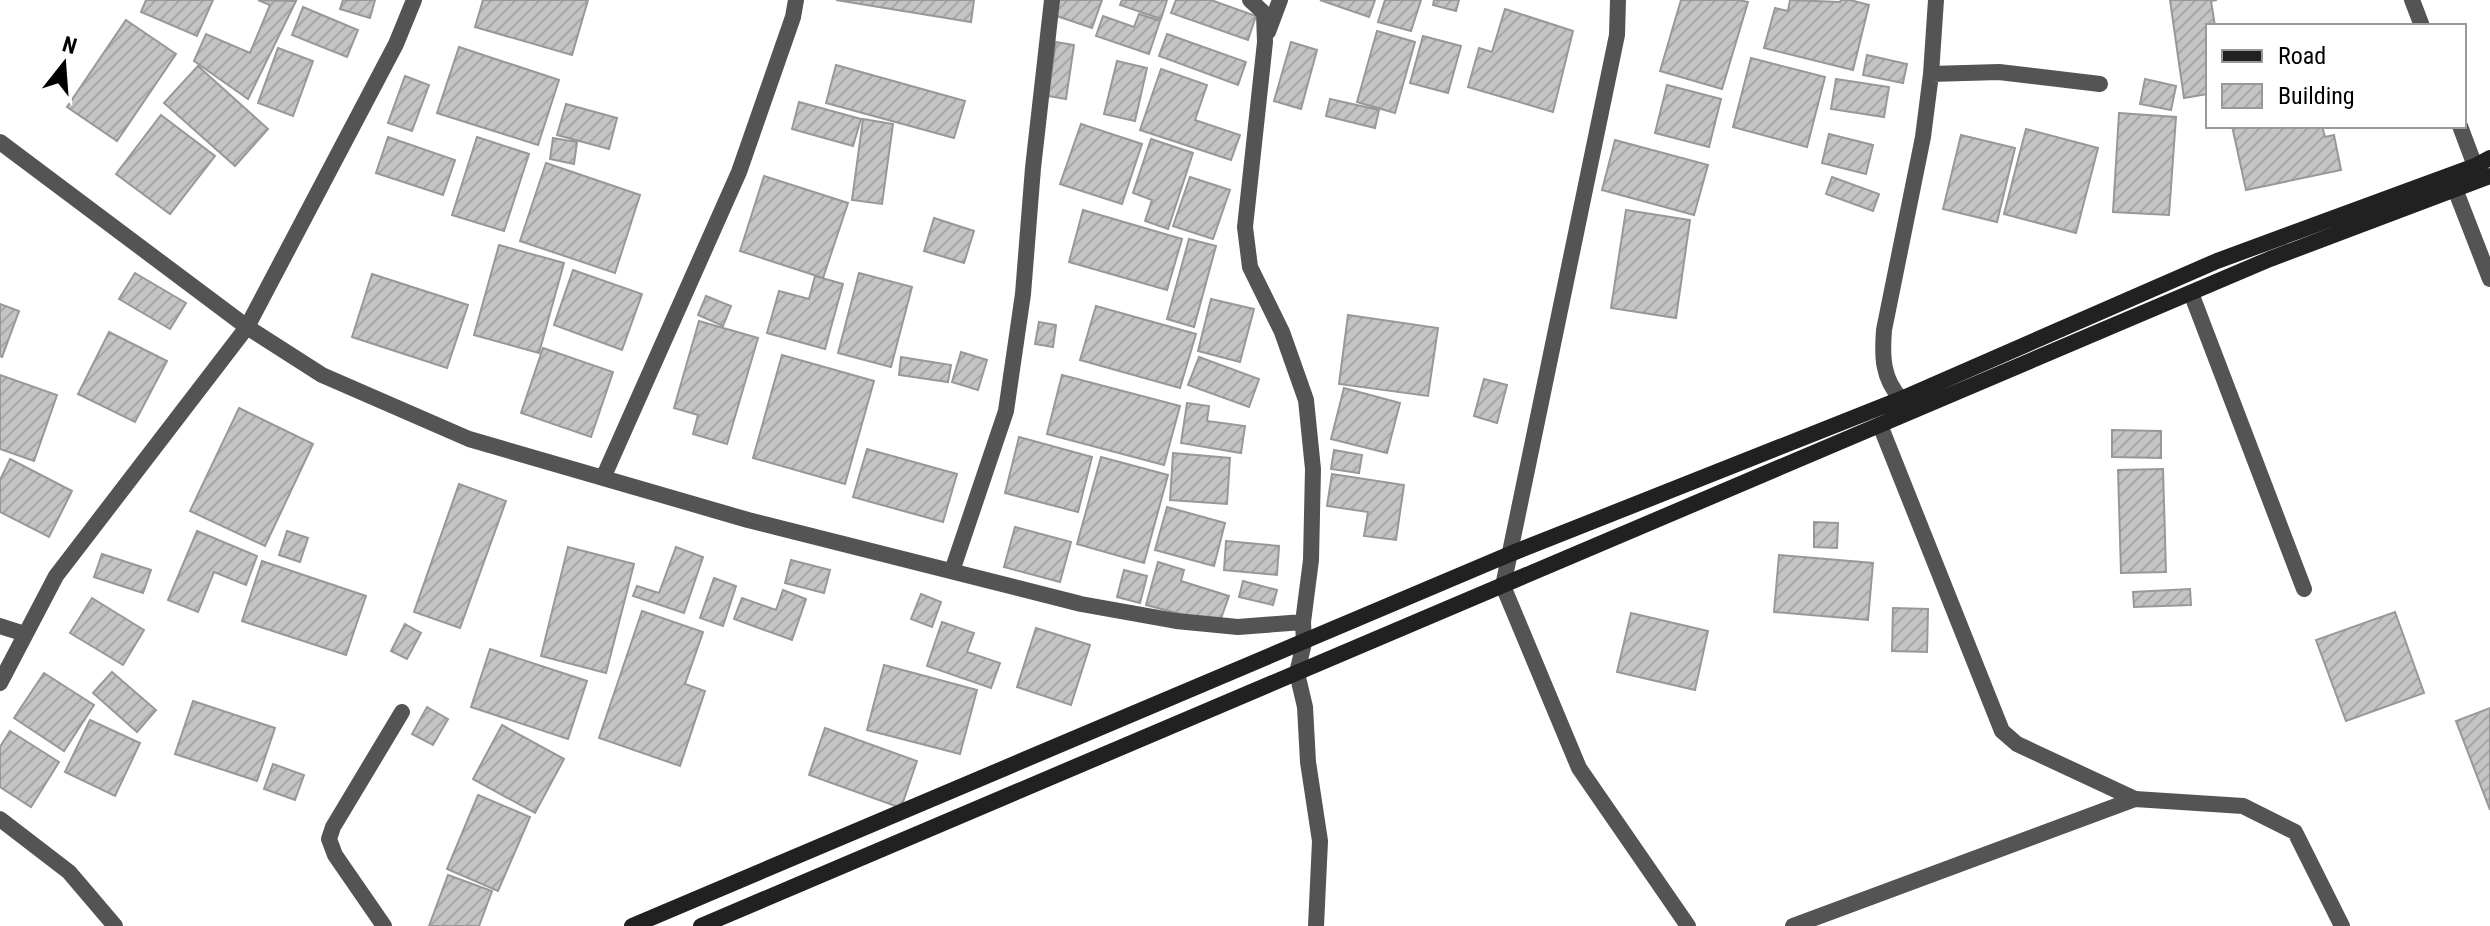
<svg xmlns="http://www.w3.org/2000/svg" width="2490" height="926" font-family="'Roboto Condensed',sans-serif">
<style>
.building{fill:url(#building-hatch);stroke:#989898;stroke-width:2}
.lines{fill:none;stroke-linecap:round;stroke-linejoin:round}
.lane{stroke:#545454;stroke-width:16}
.street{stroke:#545454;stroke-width:16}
.secondary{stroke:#212121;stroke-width:16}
</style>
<defs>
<pattern id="building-hatch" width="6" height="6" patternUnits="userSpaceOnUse" patternTransform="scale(2)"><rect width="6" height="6" fill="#c4c4c4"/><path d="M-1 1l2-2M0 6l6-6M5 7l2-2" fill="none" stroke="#a7a7a7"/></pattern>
</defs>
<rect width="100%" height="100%" fill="#fff"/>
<path class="building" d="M146,0H213L197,36L141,12Z
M258,0L296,1L248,99L194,61L206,34L250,53L270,5Z
M343,0H375L370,18L340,9Z
M483,0H588L572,55L475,27Z
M836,0H974L971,22Z
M1059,0H1102L1092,28L1054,15Z
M1122,0H1167L1161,19L1120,5Z
M1176,0H1211L1256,16L1248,40L1171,13Z
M1320,0H1375L1369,17Z
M1385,0H1421L1411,31L1378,22Z
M1434,0H1459L1456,11L1433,5Z
M1681,0H1739L1748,2L1722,89L1660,71Z
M1790,0L1840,2L1841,0H1850L1869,5L1853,70L1764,48L1775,8L1788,11Z
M2170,0H2217L2211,1L2215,26H2208V94L2184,98Z
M303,7L358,30L347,57L292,35Z
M1505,9L1573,31L1553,112L1468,87L1479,48L1492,52Z
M1139,14L1160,21L1149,54L1096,36L1103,16L1134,27Z
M126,20L176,54L117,141L67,107Z
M1377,31L1415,42L1395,113L1357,102Z
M1167,34L1246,62L1238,85L1159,56Z
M1423,36L1461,46L1448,93L1410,83Z
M1056,42L1074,45L1066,99L1048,96Z
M1291,42L1317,50L1301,109L1274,101Z
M459,47L559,80L538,145L437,113Z
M278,48L313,61L293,116L258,103Z
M1867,55L1907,64L1903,83L1863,75Z
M1751,58L1825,77L1807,147L1733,127Z
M1117,61L1147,68L1135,121L1104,114Z
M836,65L965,101L954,138L826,103Z
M198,66L268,129L235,166L164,103Z
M1161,69L1207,85L1195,120L1240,135L1231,160L1140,130Z
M405,76L429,85L412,131L388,123Z
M1836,79L1889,87L1884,117L1831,109Z
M2145,79L2176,86L2171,110L2140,104Z
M1667,85L1721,99L1709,147L1655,133Z
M1330,99L1379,110L1375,128L1326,116Z
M799,102L861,119L853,146L792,129Z
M566,104L617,118L609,149L557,135Z
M2119,113L2176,117L2169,215L2113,212Z
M161,115L215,156L170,214L116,174Z
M863,119L893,124L882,204L852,200Z
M1081,124L1142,144L1122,204L1060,184Z
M2232,126H2322L2325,137L2334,135L2341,170L2246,190Z
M2026,129L2098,148L2076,233L2004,214Z
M1829,134L1873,145L1866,174L1822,163Z
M1961,135L2015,148L1997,222L1943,209Z
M388,137L455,160L443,195L376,173Z
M477,137L529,154L504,231L452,215Z
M553,138L577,142L574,164L550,159Z
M1151,139L1193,153L1168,229L1145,221L1152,200L1133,193Z
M1615,140L1708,165L1694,215L1602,190Z
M546,163L640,195L615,273L520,241Z
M764,176L848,203L823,278L740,251Z
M1190,177L1230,190L1213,239L1173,226Z
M1832,177L1879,194L1873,211L1826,194Z
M1083,210L1182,239L1167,290L1069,262Z
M1626,210L1690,220L1676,318L1611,308Z
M934,218L974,231L964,263L924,251Z
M1189,239L1216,246L1194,327L1167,319Z
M499,245L564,263L539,353L474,335Z
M573,270L642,294L622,350L554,325Z
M135,273L186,303L170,329L119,299Z
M859,273L912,287L891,367L838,353Z
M372,274L468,305L447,368L352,337Z
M815,276L843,284L825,349L767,333L779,291L809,299Z
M706,296L731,306L723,326L698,315Z
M1211,299L1254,309L1240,362L1198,351Z
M0,304L19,311L2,357L0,356Z
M1096,306L1196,334L1180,388L1080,360Z
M1348,315L1438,328L1428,396L1339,384Z
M699,321L758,338L727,444L693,434L698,415L674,408Z
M1039,322L1056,325L1053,347L1035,344Z
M109,332L167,361L135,422L78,394Z
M543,348L613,372L591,437L521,413Z
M961,352L987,360L978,390L952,382Z
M782,355L874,381L845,484L753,458Z
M901,357L951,365L948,382L899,375Z
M1199,357L1259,379L1249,407L1188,385Z
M0,375L57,395L34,461L0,449Z
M1062,375L1180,406L1164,465L1047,434Z
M1484,379L1507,385L1497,423L1474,416Z
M1344,388L1400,403L1387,453L1331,439Z
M1187,403L1209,406L1207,421L1245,426L1241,453L1181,443Z
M239,408L313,444L265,546L190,511Z
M2112,430L2161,431V458L2112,457Z
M1019,437L1092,457L1078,512L1005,493Z
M867,449L957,474L943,522L853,497Z
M1334,450L1362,455L1359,473L1331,469Z
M1173,453L1230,458L1227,504L1170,500Z
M1101,457L1168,475L1144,563L1077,544Z
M10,459L72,491L49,537L0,512V480Z
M2163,469L2166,572L2121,573L2118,470Z
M1332,474L1404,485L1396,540L1364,536L1368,512L1327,506Z
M459,484L506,501L460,628L414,612Z
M1167,507L1225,523L1214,566L1155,550Z
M1814,522L1838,523L1837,548L1814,547Z
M1015,527L1071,542L1060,582L1004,567Z
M197,531L257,556L246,585L214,572L198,612L168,600Z
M287,531L308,538L300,562L279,555Z
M1226,541L1279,546L1277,575L1224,570Z
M568,547L634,564L606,673L541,656Z
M676,547L703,557L684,613L633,596L637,586L659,593Z
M102,554L151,570L143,593L94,577Z
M1779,555L1873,563L1868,620L1774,612Z
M791,560L830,570L824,593L785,583Z
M262,561L366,596L346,655L242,621Z
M1158,562L1184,570L1181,581L1229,596L1219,624L1146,605Z
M1124,570L1147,576L1140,603L1117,597Z
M714,578L736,586L723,626L700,618Z
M1243,581L1277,590L1273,605L1239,597Z
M2190,589L2191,605L2134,607L2133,592Z
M783,590L806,599L792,640L734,619L742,598L776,610Z
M921,594L941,602L932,627L911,619Z
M92,598L144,630L123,665L70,633Z
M1893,608L1928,609L1927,652L1892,651Z
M642,611L703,632L685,684L705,691L680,766L599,738Z
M2395,612L2424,693L2346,721L2316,640Z
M1631,613L1708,631L1695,690L1617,672Z
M942,622L974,633L967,652L1000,663L991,688L927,666Z
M405,624L421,633L407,659L391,651Z
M1036,628L1090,645L1071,705L1017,687Z
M490,649L587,681L568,739L471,707Z
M884,665L977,690L960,754L867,730Z
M112,672L156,710L137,732L93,693Z
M44,673L94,705L64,751L14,718Z
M193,701L275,728L257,781L175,754Z
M427,707L448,719L433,745L412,734Z
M2490,708V810L2456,721Z
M90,720L140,743L115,796L65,772Z
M502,725L564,759L535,813L473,779Z
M825,728L917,761L901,808L809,775Z
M10,731L59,762L31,807L0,787V747Z
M273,764L304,775L295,800L264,789Z
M478,795L530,817L498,891L447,869Z
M448,875L492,891L479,926H429Z"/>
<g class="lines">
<path class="lane" d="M1880,425L2002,731L2017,744L2135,799"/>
<path class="street" d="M1250,0L1264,13L1265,42L1245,227L1250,267L1282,332L1306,400L1313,469L1311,560L1303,622L1304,643L1297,673L1305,707L1308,762L1320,841L1316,926
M1618,0L1617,35L1503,586L1579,768L1688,926
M2412,0L2422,26
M1268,32L1280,0
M1931,74L1936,0
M2460,126L2475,166
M0,142L247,327L322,375L469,439L748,520L1081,604L1176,621L1238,627L1303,622
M2455,189L2490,279
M2191,293L2304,589
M1901,399C1882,378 1882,356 1884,330L1923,137L1931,74L1999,72L2100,84
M603,478L739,172L793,17L796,0
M952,571L1006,411L1023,294L1033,168L1052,0
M0,626L25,634
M0,683L56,576L247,327L396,44L414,0
M0,819L69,872L115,926
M384,926L335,855L329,839L333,827L402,712
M1793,926L2135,799L2243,806L2295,832L2342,926"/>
<path class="secondary" d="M632,926L1510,554L1901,399L2217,261L2475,166L2490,158
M701,926L2270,259L2490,176"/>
</g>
<rect x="2206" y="24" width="260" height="104" fill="#ffffff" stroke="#999999" stroke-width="2"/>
<rect x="2222" y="50" width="40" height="12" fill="#212121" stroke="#999999" stroke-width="2"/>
<text x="2278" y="64" font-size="24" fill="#000000">Road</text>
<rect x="2222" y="84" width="40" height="24" fill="url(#building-hatch)" stroke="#999999" stroke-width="2"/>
<text x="2278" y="104" font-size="24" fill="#000000">Building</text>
<g transform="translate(64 64) rotate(17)" stroke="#ffffff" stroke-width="6" paint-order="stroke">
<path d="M0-6L14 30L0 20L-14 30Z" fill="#000000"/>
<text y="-12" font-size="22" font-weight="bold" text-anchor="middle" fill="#000000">N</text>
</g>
</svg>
